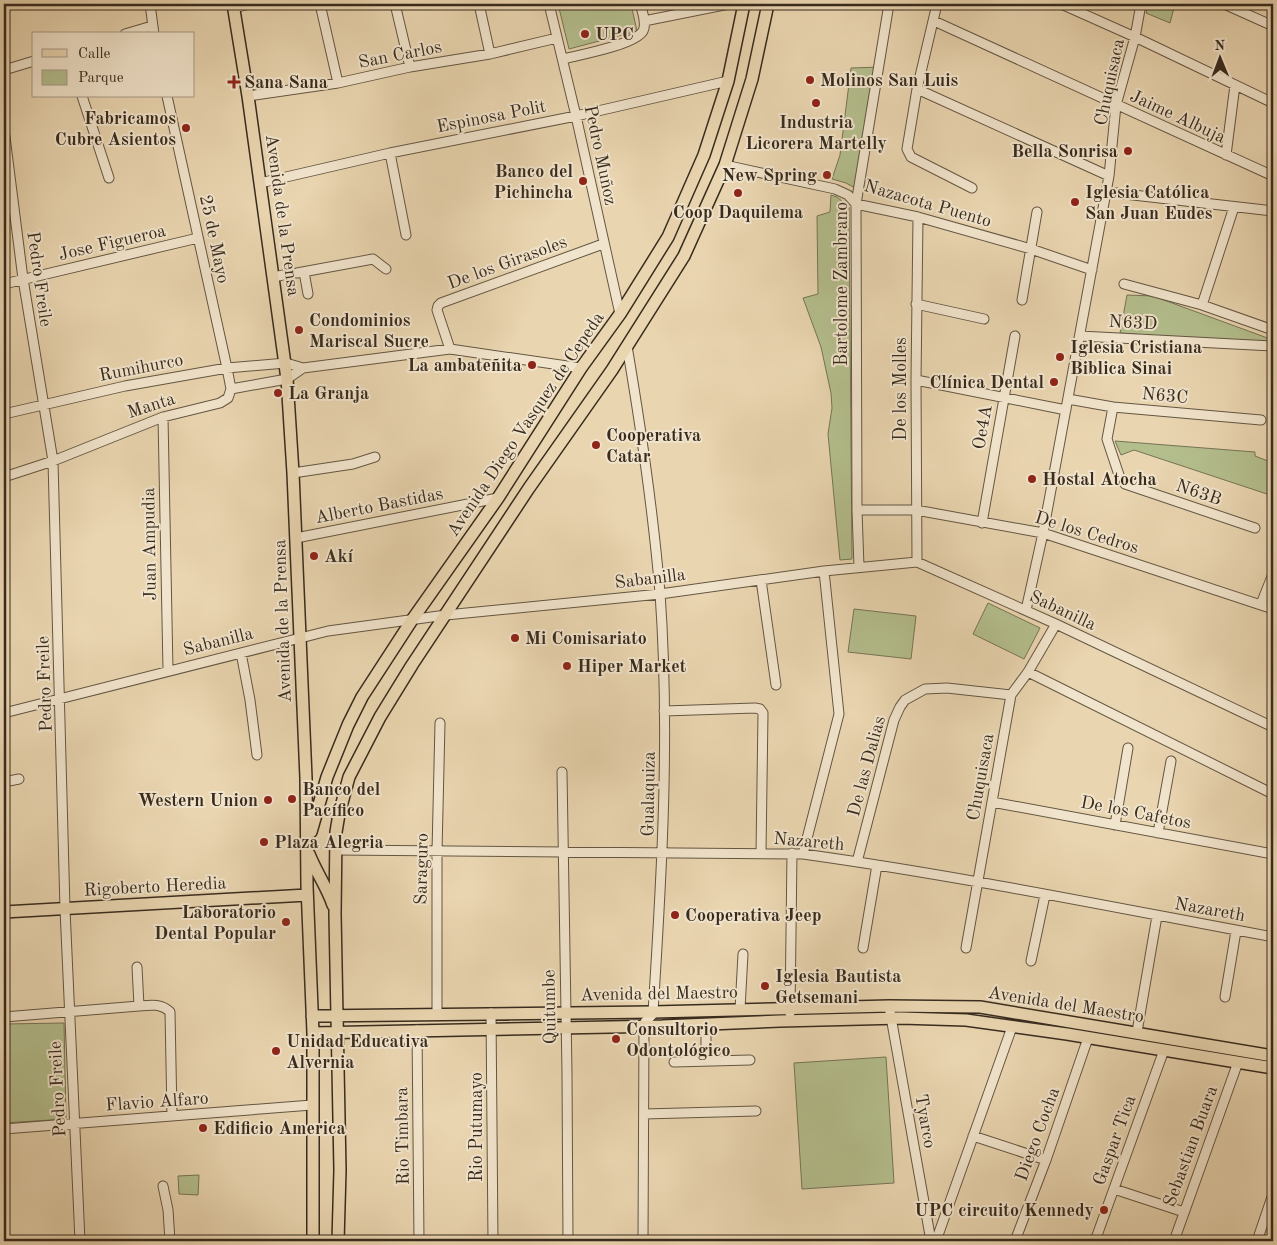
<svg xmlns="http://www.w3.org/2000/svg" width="1277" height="1245" font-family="'Old Standard TT',serif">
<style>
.green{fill:#b4be8d;stroke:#767456}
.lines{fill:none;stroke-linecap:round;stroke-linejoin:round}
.minor-casing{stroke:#645642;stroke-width:11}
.major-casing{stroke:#382b1e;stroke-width:14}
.minor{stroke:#f1e4cc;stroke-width:9}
.major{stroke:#e9d5b0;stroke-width:11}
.poi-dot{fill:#8f2418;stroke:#f1e4cc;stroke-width:2}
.labels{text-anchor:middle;stroke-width:4;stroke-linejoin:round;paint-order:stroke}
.poi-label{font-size:18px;font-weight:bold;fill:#382b1e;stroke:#f1e4cc;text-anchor:start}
.street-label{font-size:18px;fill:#382b1e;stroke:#f1e4cc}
</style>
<rect width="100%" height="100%" fill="#e9d5b0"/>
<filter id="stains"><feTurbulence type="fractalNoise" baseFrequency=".004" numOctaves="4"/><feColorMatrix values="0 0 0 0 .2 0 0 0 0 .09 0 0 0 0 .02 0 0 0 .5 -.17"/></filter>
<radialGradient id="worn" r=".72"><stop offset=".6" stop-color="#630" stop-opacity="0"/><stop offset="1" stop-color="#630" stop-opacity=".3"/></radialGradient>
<path class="green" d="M558,4H631L637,31L569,49Z
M1148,4H1175L1170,23L1146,13Z
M881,67L857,189L846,183L832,179L840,155L851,68Z
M831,195L837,197L849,207L852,559L840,560L828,434L832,408L831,393L821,347L803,298L818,294L817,216L830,212Z
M1127,295L1153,296L1273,340V345L1120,333Z
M1115,441L1255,452V456L1273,463V496L1134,450L1121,455Z
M988,603L1040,628L1024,659L973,634Z
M854,609L916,616L911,659L848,652Z
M64,1023L66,1119L4,1123V1024Z
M886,1057L894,1183L802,1189L794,1063Z
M199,1175L198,1195L179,1194L178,1176Z"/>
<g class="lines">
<defs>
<path id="minor" d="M150,4L154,34
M320,4L338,83
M395,4L410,67
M479,4L490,54
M549,4L576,116L620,314
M937,4L917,89L907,149L911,157L972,188
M1061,4L1135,37L1273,103
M1224,4L1273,26
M233,8L250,4
M644,21L729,4
M934,21L1273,176
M125,34L152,26
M563,59C579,55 635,45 643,31C647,23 642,11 640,4
M4,70L34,61
M917,89L1109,176
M82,96L109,178
M248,96L338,83L410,67L490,54L557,38
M4,129L23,279L53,461L65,909L80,1241
M390,153L406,235
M1226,155L1235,85
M725,165L835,189L848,195L856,204L918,217L1031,249L1092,270
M260,183L390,153L576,116L728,81
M1107,192L1273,211
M304,272L308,294
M297,273L373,259L386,269
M274,277L283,275
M4,284L198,238
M1124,284L1202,305L1273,330
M1022,300L1037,212
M916,304L984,319
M1202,305L1234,207
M1080,336L1273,346
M627,346C641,428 653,510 660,593C670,733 662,872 653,1012L652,1015L645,1022L644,1026L643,1241
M450,349L437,310L438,306L441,303L603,244
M916,380L1066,410
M231,389L287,379L303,368
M1068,399L1113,407L1261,420
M1113,407L1107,439L1120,478L1125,484L1255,528
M4,414L125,386L227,368L286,363L303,368L450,349L581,368
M163,417L168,670
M293,473L353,464L375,457
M4,477L53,461L163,417L220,403L228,398L231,389L227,368L167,96
M857,510H916L1043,533L1273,609
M982,523L1015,336
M296,538L498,498
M917,562L916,380L918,217
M859,567L857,510L856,204L889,4
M761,580L776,685
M1261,604L1273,574
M1026,610L1043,533L1109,176L1116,105L1135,37L1141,4
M241,653L250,700L257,755
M1028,672L1273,794
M664,711L755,708L760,709L763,713L761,853
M4,713L328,631L446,615L660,594L824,571L917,562L1056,624L1273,727
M562,772L567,1073L568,1241
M4,782L19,779
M992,802L1273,854
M1115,825L1128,748
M1158,833L1171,761
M336,850L803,854C961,876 1117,908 1273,937
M803,854L839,714L824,571
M857,862L894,720L900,707L905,700L925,689L947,688L1011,695
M863,948L877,865
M966,948L1011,695L1028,672L1056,624
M1031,961L1045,895
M137,967L139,1006
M1225,997L1236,931
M889,1006L931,1241
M740,1009L743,954
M491,1013L493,1241
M790,1013L792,853
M437,1014V852L440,723
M4,1017L139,1006C150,1005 161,1003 170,1012L172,1116
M706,1024V1061
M417,1030L419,1241
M1137,1032L1157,916
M674,1062L750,1060
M644,1114L756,1111
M4,1129L312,1105
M973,1136L1046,1160
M163,1186L168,1210L170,1241
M1114,1189L1184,1212
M936,1241L1012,1027
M1015,1241L1046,1160L1088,1038
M1095,1241L1164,1050
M1174,1241L1238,1062
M1257,1241L1273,1194"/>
<path id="major" d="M233,4L248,96L287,379L293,473L306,778L307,886L313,1033V1241
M311,832L327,777L348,725L362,697L412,620L498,498L581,368L620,314L668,237L704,155L728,81L744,4
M309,854C316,872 327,887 333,905
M4,912L307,895
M312,1016L653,1012L889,1006L980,1007L1273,1056
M313,1033L662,1026L780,1021L901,1018L966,1020L1067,1034L1273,1068
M338,1241L340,1170L335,914L336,832L339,814L349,777L380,717L412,665L529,488L612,370L684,256L725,165L752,79L768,4"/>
</defs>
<use href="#minor" class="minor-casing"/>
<use href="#major" class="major-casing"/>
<use href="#minor" class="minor"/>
<use href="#major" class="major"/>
</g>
<g class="poi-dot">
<circle cx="585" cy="34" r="5"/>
<circle cx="810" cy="80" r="5"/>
<path d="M231.5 74.5h5v5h5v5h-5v5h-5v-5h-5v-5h5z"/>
<circle cx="816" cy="103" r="5"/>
<circle cx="186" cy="128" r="5"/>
<circle cx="1128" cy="151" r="5"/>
<circle cx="827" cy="175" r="5"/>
<circle cx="583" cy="181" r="5"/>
<circle cx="738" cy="193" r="5"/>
<circle cx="1075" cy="202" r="5"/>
<circle cx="299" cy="330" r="5"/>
<circle cx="1060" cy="357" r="5"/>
<circle cx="532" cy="365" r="5"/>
<circle cx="1054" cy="382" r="5"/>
<circle cx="278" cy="393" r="5"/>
<circle cx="596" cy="445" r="5"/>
<circle cx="1032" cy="479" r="5"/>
<circle cx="314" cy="556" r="5"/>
<circle cx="515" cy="638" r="5"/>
<circle cx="567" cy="666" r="5"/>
<circle cx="292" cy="799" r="5"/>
<circle cx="268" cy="800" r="5"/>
<circle cx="264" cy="842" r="5"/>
<circle cx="675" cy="915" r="5"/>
<circle cx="286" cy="922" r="5"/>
<circle cx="765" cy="986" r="5"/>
<circle cx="616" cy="1039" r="5"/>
<circle cx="276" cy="1051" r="5"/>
<circle cx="203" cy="1128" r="5"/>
<circle cx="1104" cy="1210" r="5"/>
</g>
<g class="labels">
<g class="poi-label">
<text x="595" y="40">UPC</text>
<text x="820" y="86">Molinos San Luis</text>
<text x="244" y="88">Sana Sana</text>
<text x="176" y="124" text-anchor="end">Fabricamos<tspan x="176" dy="21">Cubre Asientos</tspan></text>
<text x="816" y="128" text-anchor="middle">Industria<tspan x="816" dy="21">Licorera Martelly</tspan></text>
<text x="1118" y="157" text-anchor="end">Bella Sonrisa</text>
<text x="573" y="177" text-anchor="end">Banco del<tspan x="573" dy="21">Pichincha</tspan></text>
<text x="817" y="181" text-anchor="end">New Spring</text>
<text x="1085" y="198">Iglesia Católica<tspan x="1085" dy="21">San Juan Eudes</tspan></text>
<text x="738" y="218" text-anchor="middle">Coop Daquilema</text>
<text x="309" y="326">Condominios<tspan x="309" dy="21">Mariscal Sucre</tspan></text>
<text x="1070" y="353">Iglesia Cristiana<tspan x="1070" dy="21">Biblica Sinai</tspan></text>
<text x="522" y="371" text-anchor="end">La ambateñita</text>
<text x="1044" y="388" text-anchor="end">Clínica Dental</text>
<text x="288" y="399">La Granja</text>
<text x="606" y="441">Cooperativa<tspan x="606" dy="21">Catar</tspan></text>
<text x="1042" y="485">Hostal Atocha</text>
<text x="324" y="562">Akí</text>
<text x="525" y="644">Mi Comisariato</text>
<text x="577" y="672">Hiper Market</text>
<text x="302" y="795">Banco del<tspan x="302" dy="21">Pacífico</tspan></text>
<text x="258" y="806" text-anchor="end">Western Union</text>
<text x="274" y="848">Plaza Alegria</text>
<text x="276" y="918" text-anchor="end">Laboratorio<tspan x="276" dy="21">Dental Popular</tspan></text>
<text x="685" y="921">Cooperativa Jeep</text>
<text x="775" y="982">Iglesia Bautista<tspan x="775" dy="21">Getsemani</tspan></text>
<text x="626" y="1035">Consultorio<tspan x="626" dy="21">Odontológico</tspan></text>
<text x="286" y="1047">Unidad Educativa<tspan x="286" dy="21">Alvernia</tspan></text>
<text x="213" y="1134">Edificio America</text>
<text x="1094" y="1216" text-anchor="end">UPC circuito Kennedy</text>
</g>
<g class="street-label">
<text transform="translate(400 54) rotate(-11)" y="6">San Carlos</text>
<text transform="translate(1109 82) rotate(-78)" y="6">Chuquisaca</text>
<text transform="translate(491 116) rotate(-11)" y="6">Espinosa Polit</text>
<text transform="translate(1178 116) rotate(25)" y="6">Jaime Albuja</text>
<text transform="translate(601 155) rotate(78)" y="6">Pedro Muñoz</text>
<text transform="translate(928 203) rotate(16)" y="6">Nazacota Puento</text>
<text transform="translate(283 215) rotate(82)" y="6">Avenida de la Prensa</text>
<text transform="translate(215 239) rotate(78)" y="6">25 de Mayo</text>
<text transform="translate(112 242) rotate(-13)" y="6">Jose Figueroa</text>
<text transform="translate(507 262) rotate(-20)" y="6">De los Girasoles</text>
<text transform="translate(40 279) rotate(82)" y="6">Pedro Freile</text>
<text transform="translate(841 284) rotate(-90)" y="6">Bartolome Zambrano</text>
<text transform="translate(1133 322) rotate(3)" y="6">N63D</text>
<text transform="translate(141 367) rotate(-11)" y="6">Rumihurco</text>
<text transform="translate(900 389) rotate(-90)" y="6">De los Molles</text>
<text transform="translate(1165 395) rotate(5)" y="6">N63C</text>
<text transform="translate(151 405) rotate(-18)" y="6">Manta</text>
<text transform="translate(525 424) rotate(-56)" y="6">Avenida Diego Vasquez de Cepeda</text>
<text transform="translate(982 427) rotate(-80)" y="6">Oe4A</text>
<text transform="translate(1199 492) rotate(19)" y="6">N63B</text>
<text transform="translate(379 505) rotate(-11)" y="6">Alberto Bastidas</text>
<text transform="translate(1087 532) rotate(17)" y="6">De los Cedros</text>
<text transform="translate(149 544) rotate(-91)" y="6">Juan Ampudia</text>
<text transform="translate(650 578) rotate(-7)" y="6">Sabanilla</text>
<text transform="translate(1063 610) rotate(25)" y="6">Sabanilla</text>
<text transform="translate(282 621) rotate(-92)" y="6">Avenida de la Prensa</text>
<text transform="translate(218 641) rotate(-14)" y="6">Sabanilla</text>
<text transform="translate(44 684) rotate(-92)" y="6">Pedro Freile</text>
<text transform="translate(866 766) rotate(-75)" y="6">De las Dalias</text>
<text transform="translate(980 777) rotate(-80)" y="6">Chuquisaca</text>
<text transform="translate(648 794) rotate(-89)" y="6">Gualaquiza</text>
<text transform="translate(1136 812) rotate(11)" y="6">De los Cafetos</text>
<text transform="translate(809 841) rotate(5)" y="6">Nazareth</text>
<text transform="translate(421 869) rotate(-89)" y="6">Saraguro</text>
<text transform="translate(155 886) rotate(-3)" y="6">Rigoberto Heredia</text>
<text transform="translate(1210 909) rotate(10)" y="6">Nazareth</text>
<text transform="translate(659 993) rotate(-1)" y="6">Avenida del Maestro</text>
<text transform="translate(1066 1004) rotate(9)" y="6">Avenida del Maestro</text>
<text transform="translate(549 1007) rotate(-91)" y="6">Quitumbe</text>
<text transform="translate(57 1089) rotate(-93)" y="6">Pedro Freile</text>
<text transform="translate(157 1101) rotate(-4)" y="6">Flavio Alfaro</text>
<text transform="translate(926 1121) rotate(80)" y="6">Tyarco</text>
<text transform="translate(476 1127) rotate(-90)" y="6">Rio Putumayo</text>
<text transform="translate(1037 1134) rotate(-70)" y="6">Diego Cocha</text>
<text transform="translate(402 1136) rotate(-91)" y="6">Rio Timbara</text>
<text transform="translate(1114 1140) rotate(-70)" y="6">Gaspar Tica</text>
<text transform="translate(1190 1146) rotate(-70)" y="6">Sebastian Buara</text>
</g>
</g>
<rect width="1277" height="1245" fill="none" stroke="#e9d5b0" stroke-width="20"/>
<rect x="5" y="5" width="1267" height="1235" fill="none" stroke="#382b1e" stroke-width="2.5"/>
<rect x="10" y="10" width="1257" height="1225" fill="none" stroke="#382b1e"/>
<rect x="32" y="32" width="162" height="65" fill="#f1e4cc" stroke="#a79a86"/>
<rect x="42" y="49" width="25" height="8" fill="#e9d5b0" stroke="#a79a86"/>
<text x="78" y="58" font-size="15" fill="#382b1e">Calle</text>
<rect x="42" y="70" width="25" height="15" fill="#b4be8d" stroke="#a79a86"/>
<text x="78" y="82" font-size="15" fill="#382b1e">Parque</text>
<g transform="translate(1220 58) rotate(359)" stroke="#f1e4cc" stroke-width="4" paint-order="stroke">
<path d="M0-4L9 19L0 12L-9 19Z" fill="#382b1e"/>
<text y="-8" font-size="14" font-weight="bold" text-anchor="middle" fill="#382b1e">N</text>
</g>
<rect width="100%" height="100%" filter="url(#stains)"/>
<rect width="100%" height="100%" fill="url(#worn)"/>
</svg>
